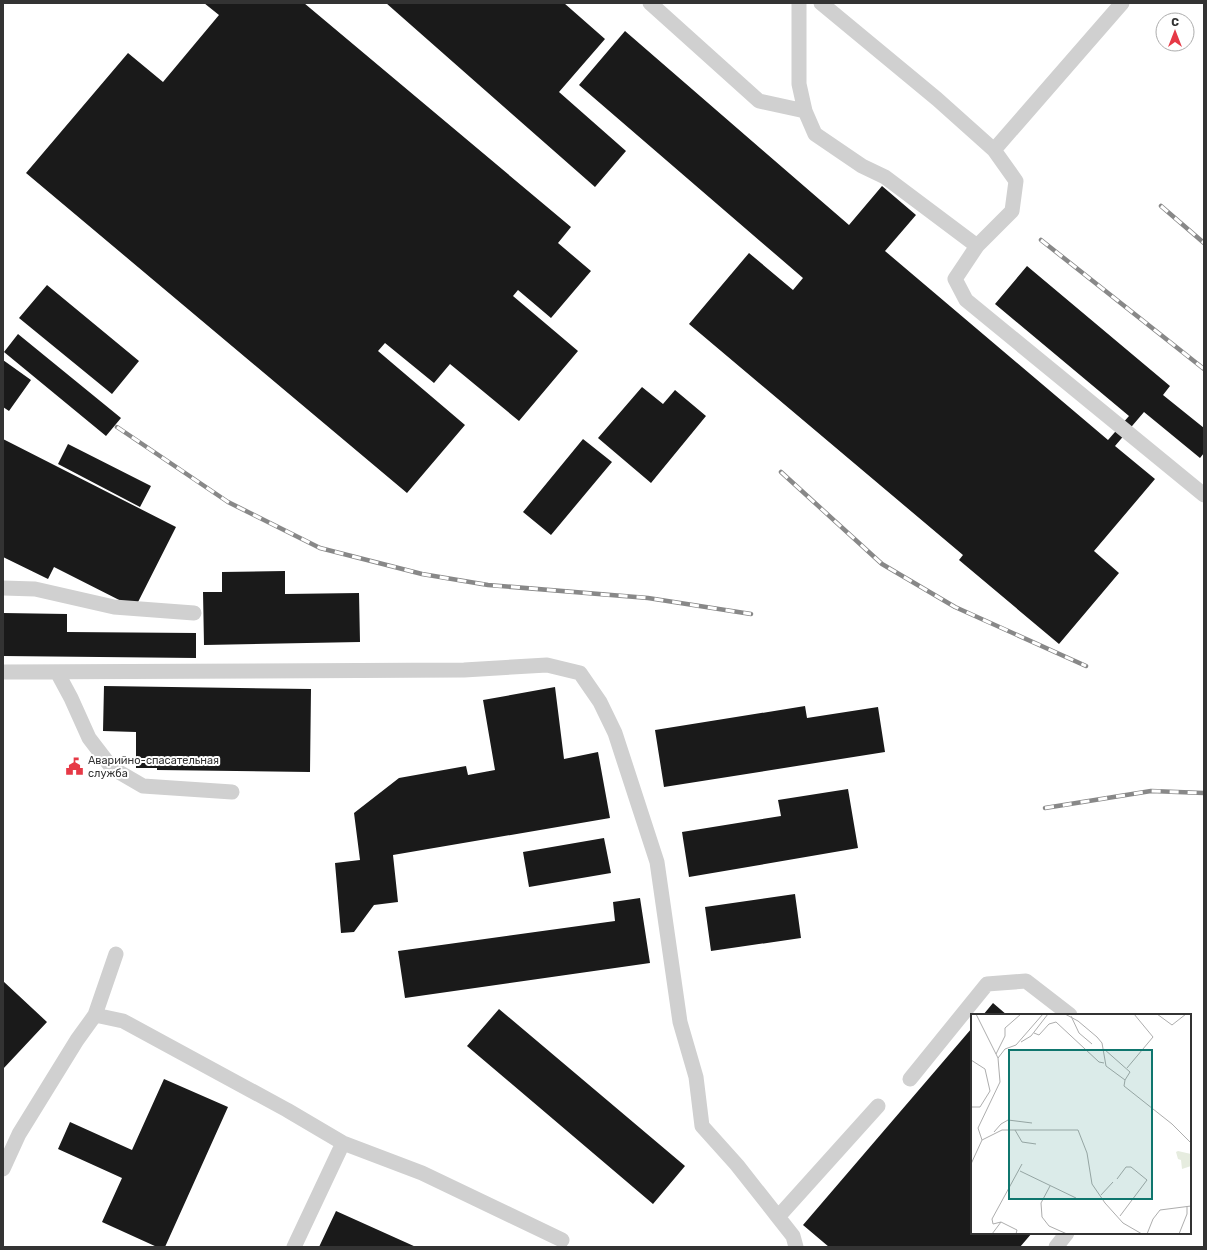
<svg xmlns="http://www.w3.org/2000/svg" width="1207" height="1250" font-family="Rubik,sans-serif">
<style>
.building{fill:#1a1a1a}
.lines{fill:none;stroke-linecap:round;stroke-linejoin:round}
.lane{stroke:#d0d0d0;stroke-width:15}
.rail-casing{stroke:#888;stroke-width:4.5}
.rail{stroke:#fff;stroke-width:3;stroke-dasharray:9;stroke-linecap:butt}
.labels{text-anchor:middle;stroke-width:4;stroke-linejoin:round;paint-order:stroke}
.poi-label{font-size:11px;fill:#333;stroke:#fff;text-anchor:start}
.inset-road{fill:none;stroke:#adadad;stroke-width:1}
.view{fill:#0f766e;fill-opacity:0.15;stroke:#0f766e;stroke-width:2}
.inset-edge{fill:none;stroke:#333;stroke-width:2}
</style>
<rect width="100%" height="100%" fill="#fff"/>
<path class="building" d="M204,3H304L571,227L558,243L591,271L551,318L518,290L513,296L578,351L519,421L450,364L434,383L385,343L378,351L465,425L407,493L26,173L128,53L163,82L219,15Z
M386,3H564L605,39L559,92L626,151L595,187Z
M625,31L849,225L882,186L916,215L885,251L1108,440L1129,416L995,304L1027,266L1170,386L1163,395L1204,428V453L1200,458L1144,412L1115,446L1155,479L1094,551L1119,573L1059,644L959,560L963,555L689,324L749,253L793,290L803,278L579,85Z
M47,285L139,361L112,394L19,318Z
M18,334L121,418L106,436L4,352Z
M3,360L31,380L9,411L3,407Z
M642,387L663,404L675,390L706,416L651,483L598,438Z
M3,439L176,527L135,608L54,567L48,579L3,557Z
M583,439L612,462L551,535L523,512Z
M68,444L151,486L140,507L58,464Z
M285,571V594L359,593L360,642L204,645L203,592H222V572Z
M3,613L67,614V632L196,633V658L3,656Z
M104,686L311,689L310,772L157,770V768H136V732L103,731Z
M555,687L564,759L598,752L610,818L393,855L398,902L374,905L354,932L341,933L335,863L360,860L354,813L399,778L466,766L468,775L495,770L483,700Z
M805,706L807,718L878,707L885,752L664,787L655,730Z
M848,789L858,848L689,877L682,832L781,816L778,800Z
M604,838L611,873L529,887L523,852Z
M795,894L801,938L711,951L705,907Z
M640,898L650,963L405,998L398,951L615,921L613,902Z
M3,981L47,1022L3,1069Z
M993,1003L1007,1015H983Z
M499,1009L685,1166L653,1204L467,1046Z
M972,1028V1233H1032L1020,1247H829L803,1225Z
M164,1079L228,1107L165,1247H157L102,1222L122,1178L58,1149L70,1122L132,1150Z
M336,1211L416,1247H319Z"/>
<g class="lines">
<path class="lane" d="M650,3L759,101L805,111
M799,3V84L805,111L815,134L862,166L885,177L977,246L1012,211L1016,181L994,150L937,99L821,3
M994,150L1122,3
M977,246L955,279L966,300L1204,495
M3,588L35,589L114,607L194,613
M3,672L464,670L547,665L580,673L600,702L615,733L657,862L680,1022L696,1077L702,1126L737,1165L778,1217L793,1236L796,1247
M57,672L71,698L89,738L112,768L143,786L232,792
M95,1015L123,1021L287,1110L343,1143L422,1173L562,1240
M910,1079L987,984L1026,981L1070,1015
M3,1169L19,1134L77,1040L95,1015L116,954
M778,1217L878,1106
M294,1247L343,1143
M1056,1247L1067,1233"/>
<defs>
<path id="rail" d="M1161,206L1204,243
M1041,240L1204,369
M117,427L228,502L320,548L422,574L488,585L648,598L751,614
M781,472L882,564L955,607L1086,666
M1045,808L1151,791L1204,793"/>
</defs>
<use href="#rail" class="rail-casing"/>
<use href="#rail" class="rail"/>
</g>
<defs>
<symbol id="civic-bare" viewBox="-9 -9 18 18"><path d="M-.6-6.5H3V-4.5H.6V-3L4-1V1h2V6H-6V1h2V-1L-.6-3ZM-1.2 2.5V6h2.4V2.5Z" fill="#e63946" stroke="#fff" stroke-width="2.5" paint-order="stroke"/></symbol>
</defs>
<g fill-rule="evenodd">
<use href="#civic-bare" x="62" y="754" width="25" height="25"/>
</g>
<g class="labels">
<g class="poi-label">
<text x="88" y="764">Аварийно-спасательная<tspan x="88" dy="13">служба</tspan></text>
</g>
</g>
<g transform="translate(971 1014)">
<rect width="220" height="220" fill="#fff"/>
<path d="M207,137L220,140V152L211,155L210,146L207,145L205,138Z" fill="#e6ecdf"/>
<path class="inset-road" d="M94,0L107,7L126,23L131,29L135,52L154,66L159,58L133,35M186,0L201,11L215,0M100,2L108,19L121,30M63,19L68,21L78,10L85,8L128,48L133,49M50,28L60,22L77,0M25,40L34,22V14L50,0M27,44L34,35L45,31L72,0M0,46L14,55L19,77L9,93H0M156,54L182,23L163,0M154,66L153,72L201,110L220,129M44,116L51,128L65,130M23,118L30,110L37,106L61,109M11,126L31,116H107L116,139L121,170L134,189L152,209L171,220M0,150L11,126L7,114L29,68L27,44L5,0M49,157L105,184M146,165L155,153H160L176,166L149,202M79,172L70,189L71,203L78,212L96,220M130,181L142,168M21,220L30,208M45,220L46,216L30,208L22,210L21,205L51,150M176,220L182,205L189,196L220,192M208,220L216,200V192"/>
<path class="view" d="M38,36H181V185H38Z"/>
<rect width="220" height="220" class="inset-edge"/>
</g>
<rect width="1207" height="1250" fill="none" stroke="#333333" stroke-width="8"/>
<g transform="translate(1175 32)"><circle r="19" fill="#ffffff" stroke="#adadad"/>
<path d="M0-3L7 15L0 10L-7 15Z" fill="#e63946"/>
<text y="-6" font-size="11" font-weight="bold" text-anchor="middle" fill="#333333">С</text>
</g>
</svg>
